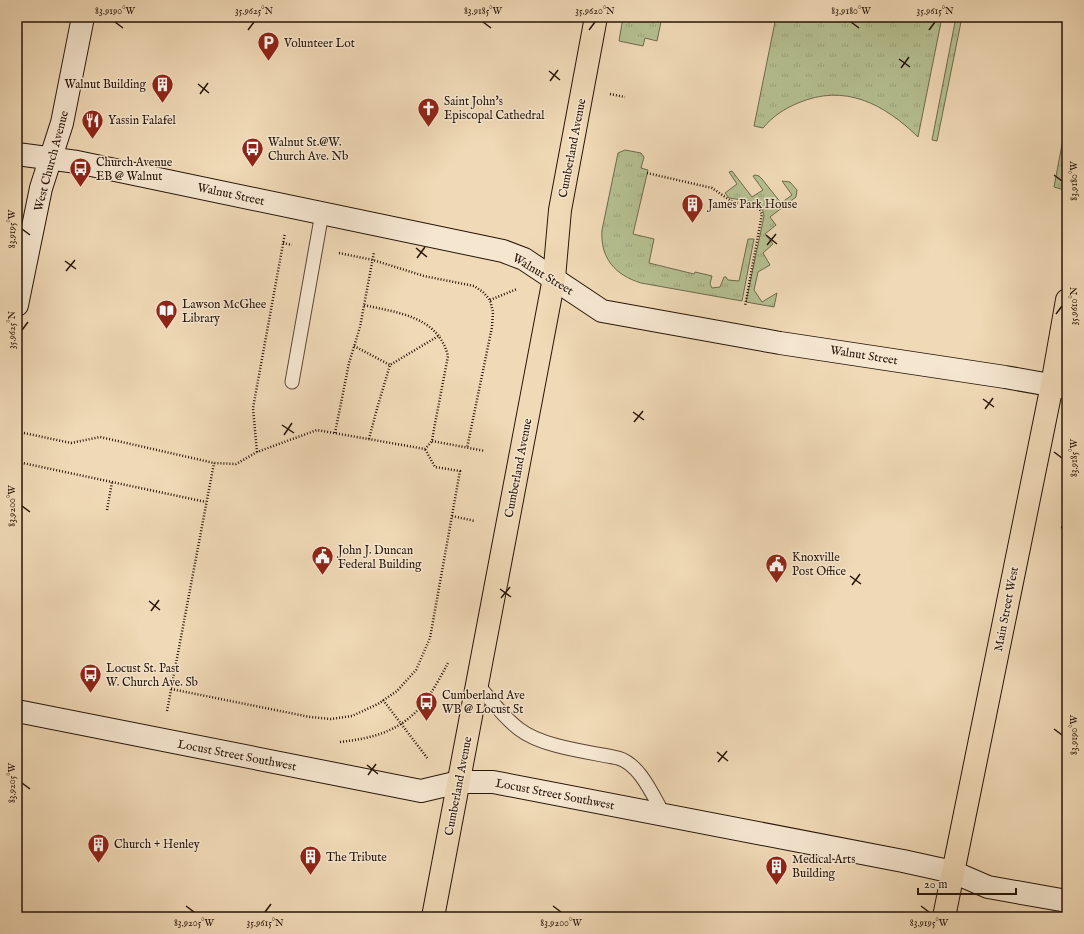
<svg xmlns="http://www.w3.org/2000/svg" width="1084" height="934" font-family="'IM FELL English',serif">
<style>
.grass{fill:url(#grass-tufts);stroke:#6e6a4c}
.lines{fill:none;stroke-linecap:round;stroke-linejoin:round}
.lane-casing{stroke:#594634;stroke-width:15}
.secondary-casing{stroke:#271508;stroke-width:24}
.primary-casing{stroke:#271508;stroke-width:24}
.path{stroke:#271508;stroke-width:2.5;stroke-dasharray:1 2;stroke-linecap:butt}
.lane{stroke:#f5e6d0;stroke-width:13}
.secondary{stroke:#f5e6d0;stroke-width:22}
.primary{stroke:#f0d9b6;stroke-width:22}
.ticks{fill:none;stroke:#271508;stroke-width:1.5}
.labels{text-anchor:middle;stroke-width:3;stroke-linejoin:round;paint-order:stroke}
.poi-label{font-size:12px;fill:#271508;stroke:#f5e6d0;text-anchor:start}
.street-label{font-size:12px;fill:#271508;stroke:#f5e6d0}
.neatline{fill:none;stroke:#271508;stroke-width:1.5}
.ticks-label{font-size:10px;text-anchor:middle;fill:#271508}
</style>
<defs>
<pattern id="grass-tufts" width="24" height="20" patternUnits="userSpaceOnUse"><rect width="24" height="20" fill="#b5c091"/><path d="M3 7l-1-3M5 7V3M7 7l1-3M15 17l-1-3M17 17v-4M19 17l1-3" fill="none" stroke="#9ca47c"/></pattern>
</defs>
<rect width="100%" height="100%" fill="#f0d9b6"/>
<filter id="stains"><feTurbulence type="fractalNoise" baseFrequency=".005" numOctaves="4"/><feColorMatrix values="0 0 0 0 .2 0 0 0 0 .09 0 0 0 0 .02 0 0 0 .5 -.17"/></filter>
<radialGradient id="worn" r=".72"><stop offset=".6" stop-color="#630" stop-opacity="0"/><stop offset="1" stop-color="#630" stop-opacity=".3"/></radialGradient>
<path class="grass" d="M623,17H662L657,41L645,38L643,46L619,41Z
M776,17H942L918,137C884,104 845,83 798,103C784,109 773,116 763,128L754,126Z
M956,17H962L937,141L932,140Z
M1067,118V194L1061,189L1054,187Z
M625,150L641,153L644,157L641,168L648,170L633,234L654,239L649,263L694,274L695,272L712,276L710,284L712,288L720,287L724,277H726L728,280L739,281L748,239H754L742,301L641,283C615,275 600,258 602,230L618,153Z
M732,171L752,197L763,190L753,176L755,175L759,176L762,179L781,203L792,195L782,181L790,182L797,190L796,197L770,217L776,225L765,234L773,244L763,253L770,265L758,272L754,290L762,302L777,293L774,307L746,302L764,216L761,203L729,198L725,193L737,184L729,172Z"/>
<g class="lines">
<defs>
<path id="lane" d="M292,382L322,213
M478,685C491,700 503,717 519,729C542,747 589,752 618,758C640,764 653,796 664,815"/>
<path id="secondary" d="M17,154L77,162L503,251L524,259L602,311L780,343L1005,377L1067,388
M17,305L41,188L62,123L83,17
M17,711L421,791L459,782H493L903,861L953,872L988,887L1067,901"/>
<path id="primary" d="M433,917L554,278L560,210L596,17
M944,917L1052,385L1067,300"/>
</defs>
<use href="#lane" class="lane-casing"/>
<use href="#secondary" class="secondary-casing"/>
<use href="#primary" class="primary-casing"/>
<path class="path" d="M610,94L625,97
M647,173L712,188L731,201L757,208L760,210L762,214L745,306
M283,243L292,245
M339,253L373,260L424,276L474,286L483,292L490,300L493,312L492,327L467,448
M490,300L517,289
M354,346L390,365
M24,433L71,443L100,437L214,463L236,464L257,452L317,430L425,449L432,441L434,429L448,356C438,316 398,313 364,305
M335,433L349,363L360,327L374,252
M369,439L378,405L390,365L440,335
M432,441L485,451
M257,452L253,408L285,233
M18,462L206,502
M107,510L112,482
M452,516L475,521
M1061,527L1067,528
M171,689L310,717L331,719L352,716L378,704L397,691L416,670L430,638L460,471L435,467L425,449
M383,700L428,759
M167,711L214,463
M340,742C375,738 401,731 424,703C433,691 441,676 448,663"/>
<use href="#lane" class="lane"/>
<use href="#secondary" class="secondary"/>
<use href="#primary" class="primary"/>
</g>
<path class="ticks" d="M115,22L123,28M483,22L491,28M851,22L859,28M248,30L254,22M589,30L595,22M929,30L935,22M899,59L910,67M901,68L909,57M549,71L560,80M550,81L558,70M198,84L209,93M200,94L208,83M1054,175L1062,181M22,229L30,235M766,235L777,244M767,245L776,234M416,248L427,257M417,258L425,247M65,261L76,269M66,271L75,260M1056,314L1062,306M22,330L28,322M983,399L994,407M985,409L993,398M633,412L644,420M634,422L643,411M282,425L294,433M284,435L292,423M1054,452L1062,458M22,506L30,512M850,576L861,584M852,585L860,574M500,589L511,597M501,598L510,587M149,601L160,610M151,611L159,600M1054,729L1062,735M717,752L728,761M718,762L727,751M367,765L378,774M368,775L376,764M22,783L30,789M186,906L194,912M553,906L561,912M921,906L929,912M265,912L271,904"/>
<defs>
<symbol id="parking-pin" viewBox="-11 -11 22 30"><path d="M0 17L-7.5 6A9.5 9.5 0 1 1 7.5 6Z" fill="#8f2418" stroke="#f5e6d0"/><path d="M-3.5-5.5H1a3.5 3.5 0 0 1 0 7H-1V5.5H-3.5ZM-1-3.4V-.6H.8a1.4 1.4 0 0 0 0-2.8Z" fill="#fff"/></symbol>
<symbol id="building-pin" viewBox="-11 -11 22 30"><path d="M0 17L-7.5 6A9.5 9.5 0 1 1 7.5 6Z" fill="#8f2418" stroke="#f5e6d0"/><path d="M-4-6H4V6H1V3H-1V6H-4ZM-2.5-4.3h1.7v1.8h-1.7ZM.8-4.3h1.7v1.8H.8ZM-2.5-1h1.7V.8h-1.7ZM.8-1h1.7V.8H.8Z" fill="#fff"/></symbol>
<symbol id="church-pin" viewBox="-11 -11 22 30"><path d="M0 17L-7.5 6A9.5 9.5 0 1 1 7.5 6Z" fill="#8f2418" stroke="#f5e6d0"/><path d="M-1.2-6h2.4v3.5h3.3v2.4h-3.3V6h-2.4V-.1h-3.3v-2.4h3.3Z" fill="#fff"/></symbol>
<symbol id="restaurant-pin" viewBox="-11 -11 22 30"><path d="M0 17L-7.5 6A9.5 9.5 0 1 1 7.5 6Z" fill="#8f2418" stroke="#f5e6d0"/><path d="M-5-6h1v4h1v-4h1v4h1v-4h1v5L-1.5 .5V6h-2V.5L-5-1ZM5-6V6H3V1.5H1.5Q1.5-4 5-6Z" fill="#fff"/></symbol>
<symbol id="bus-pin" viewBox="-11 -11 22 30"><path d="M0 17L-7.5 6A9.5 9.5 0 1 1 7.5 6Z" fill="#8f2418" stroke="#f5e6d0"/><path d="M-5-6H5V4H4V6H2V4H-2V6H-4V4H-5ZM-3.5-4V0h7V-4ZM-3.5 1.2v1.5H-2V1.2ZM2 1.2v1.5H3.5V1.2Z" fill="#fff"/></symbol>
<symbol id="library-pin" viewBox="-11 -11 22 30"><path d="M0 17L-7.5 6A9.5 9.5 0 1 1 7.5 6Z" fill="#8f2418" stroke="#f5e6d0"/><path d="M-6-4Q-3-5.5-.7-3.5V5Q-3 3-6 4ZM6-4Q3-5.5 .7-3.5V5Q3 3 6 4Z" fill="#fff"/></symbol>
<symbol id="civic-pin" viewBox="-11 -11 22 30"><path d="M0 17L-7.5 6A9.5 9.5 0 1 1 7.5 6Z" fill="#8f2418" stroke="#f5e6d0"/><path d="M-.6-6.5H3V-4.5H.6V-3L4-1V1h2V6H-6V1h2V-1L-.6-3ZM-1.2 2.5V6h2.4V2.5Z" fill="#fff"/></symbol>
</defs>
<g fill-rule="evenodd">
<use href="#parking-pin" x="256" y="30" width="25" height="34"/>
<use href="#building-pin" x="150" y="72" width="25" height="34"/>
<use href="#church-pin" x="416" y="96" width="25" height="34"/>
<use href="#restaurant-pin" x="80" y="108" width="25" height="34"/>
<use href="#bus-pin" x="240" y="136" width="25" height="34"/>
<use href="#bus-pin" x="68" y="156" width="25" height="34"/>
<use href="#building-pin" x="680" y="192" width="25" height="34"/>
<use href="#library-pin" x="154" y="298" width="25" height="34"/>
<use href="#civic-pin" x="310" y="544" width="25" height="34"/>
<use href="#civic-pin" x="764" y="552" width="25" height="34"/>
<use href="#bus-pin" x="78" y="662" width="25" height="34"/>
<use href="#bus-pin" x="414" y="690" width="25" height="34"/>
<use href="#building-pin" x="86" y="832" width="25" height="34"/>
<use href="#building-pin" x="298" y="844" width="25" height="34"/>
<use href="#building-pin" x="764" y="854" width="25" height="34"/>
</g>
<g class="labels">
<g class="poi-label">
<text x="284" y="47">Volunteer Lot</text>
<text x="146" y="88" text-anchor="end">Walnut Building</text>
<text x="444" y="105">Saint John's<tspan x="444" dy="14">Episcopal Cathedral</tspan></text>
<text x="108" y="124">Yassin Falafel</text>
<text x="268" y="146">Walnut St.@W.<tspan x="268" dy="14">Church Ave. Nb</tspan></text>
<text x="96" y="166">Church Avenue<tspan x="96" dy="14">EB @ Walnut</tspan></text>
<text x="708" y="208">James Park House</text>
<text x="182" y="308">Lawson McGhee<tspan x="182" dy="14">Library</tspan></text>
<text x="338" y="554">John J. Duncan<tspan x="338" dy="14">Federal Building</tspan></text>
<text x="792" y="561">Knoxville<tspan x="792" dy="14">Post Office</tspan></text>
<text x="106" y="672">Locust St. Past<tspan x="106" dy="14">W. Church Ave. Sb</tspan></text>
<text x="442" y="699">Cumberland Ave<tspan x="442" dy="14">WB @ Locust St</tspan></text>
<text x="114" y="848">Church + Henley</text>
<text x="326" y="861">The Tribute</text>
<text x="792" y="863">Medical Arts<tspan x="792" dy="14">Building</tspan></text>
</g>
<g class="street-label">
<text transform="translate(572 148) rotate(-79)" y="4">Cumberland Avenue</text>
<text transform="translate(51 161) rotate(-75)" y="4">West Church Avenue</text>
<text transform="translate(231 194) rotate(12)" y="4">Walnut Street</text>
<text transform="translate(543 274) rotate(31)" y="4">Walnut Street</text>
<text transform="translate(864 355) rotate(9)" y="4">Walnut Street</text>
<text transform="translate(518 468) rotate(-79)" y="4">Cumberland Avenue</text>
<text transform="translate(1006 609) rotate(-79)" y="4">Main Street West</text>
<text transform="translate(237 755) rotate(11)" y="4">Locust Street Southwest</text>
<text transform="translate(458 786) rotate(-79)" y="4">Cumberland Avenue</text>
<text transform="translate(555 794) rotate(11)" y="4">Locust Street Southwest</text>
</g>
</g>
<rect width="1084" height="934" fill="none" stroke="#f0d9b6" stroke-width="44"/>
<path d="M918 888v6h98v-6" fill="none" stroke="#271508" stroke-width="2"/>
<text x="924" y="888" font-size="12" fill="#271508" stroke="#f5e6d0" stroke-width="3" paint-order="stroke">20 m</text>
<rect x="22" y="22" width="1040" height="890" class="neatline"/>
<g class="ticks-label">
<text x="115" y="14">83.9190°W</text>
<text x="254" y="14">35.9625°N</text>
<text x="483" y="14">83.9185°W</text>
<text x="595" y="14">35.9620°N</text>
<text x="851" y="14">83.9180°W</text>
<text x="935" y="14">35.9615°N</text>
<text transform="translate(1073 181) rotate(-90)" y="4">83.9180°W</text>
<text transform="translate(11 229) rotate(-90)" y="4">83.9195°W</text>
<text transform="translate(1073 306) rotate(-90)" y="4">35.9610°N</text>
<text transform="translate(11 330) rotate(-90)" y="4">35.9625°N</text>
<text transform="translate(1073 458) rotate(-90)" y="4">83.9185°W</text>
<text transform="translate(11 506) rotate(-90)" y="4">83.9200°W</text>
<text transform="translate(1073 735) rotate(-90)" y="4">83.9190°W</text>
<text transform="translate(11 783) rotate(-90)" y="4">83.9205°W</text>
<text x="194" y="926">83.9205°W</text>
<text x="265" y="926">35.9615°N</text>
<text x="561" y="926">83.9200°W</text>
<text x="929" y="926">83.9195°W</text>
</g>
<rect width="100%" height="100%" filter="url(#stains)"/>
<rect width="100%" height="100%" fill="url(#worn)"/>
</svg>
